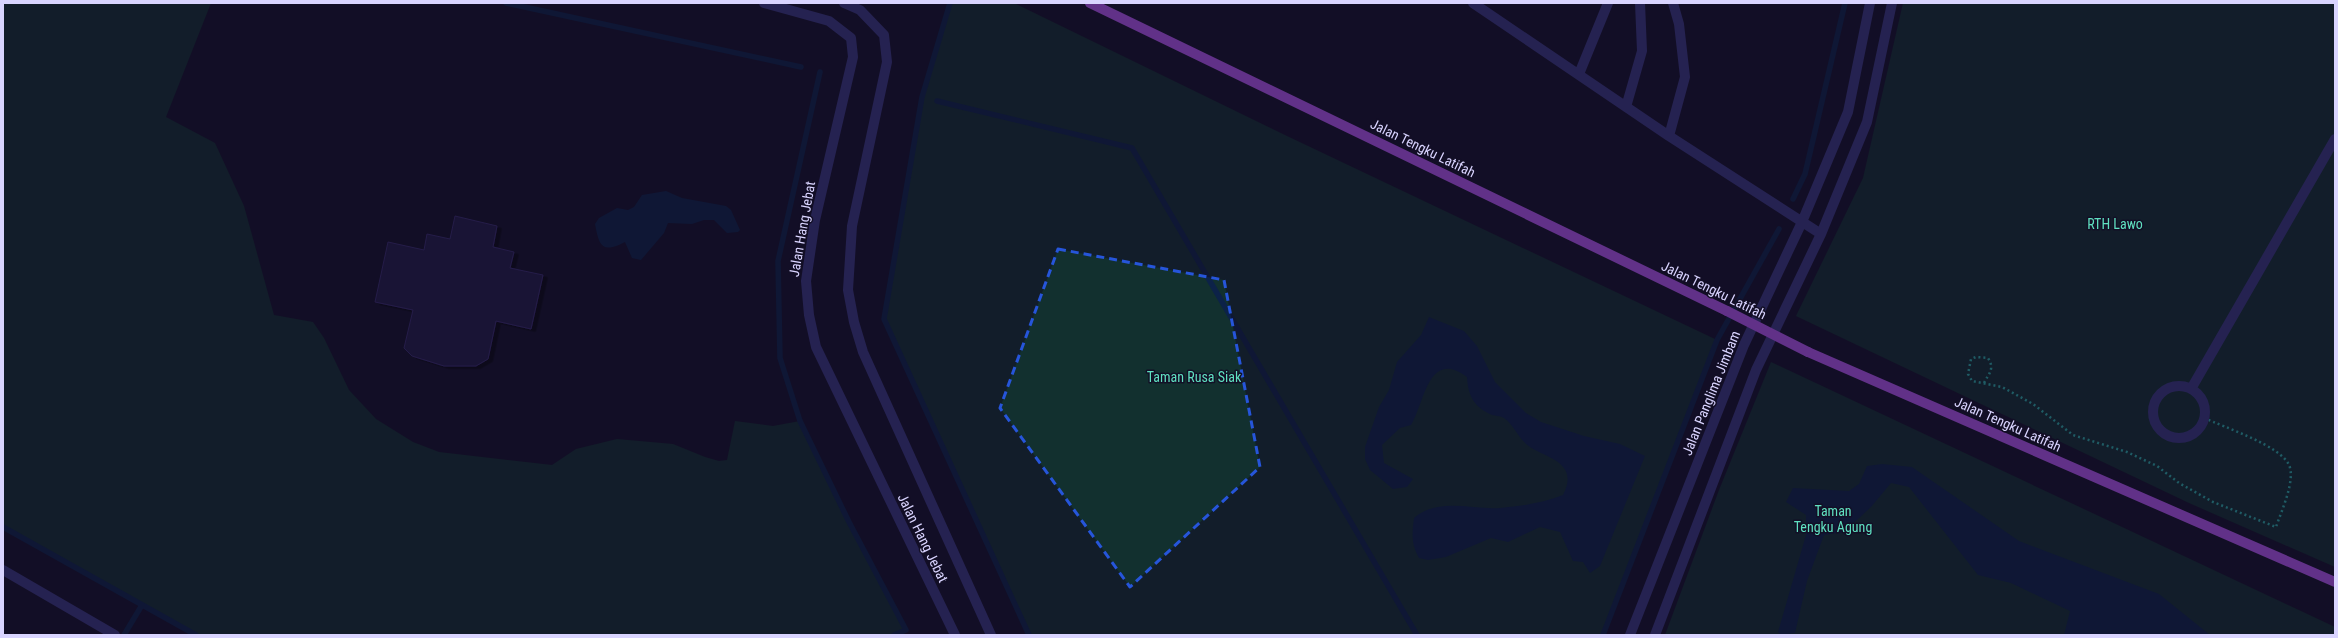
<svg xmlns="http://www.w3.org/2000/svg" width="2338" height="638" font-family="'Roboto Condensed',sans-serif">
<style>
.green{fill:#12302f}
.water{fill:#0c2248}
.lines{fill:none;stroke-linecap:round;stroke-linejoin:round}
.stream{stroke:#0c2248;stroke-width:5.5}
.building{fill:#241b47;stroke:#3b2d73;filter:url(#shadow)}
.path{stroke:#2fb8b0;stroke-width:2.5;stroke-dasharray:2 3;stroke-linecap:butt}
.minor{stroke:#3d3a85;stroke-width:10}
.major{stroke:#c25bff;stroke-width:10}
.major-bridge{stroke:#c25bff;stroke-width:10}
.marked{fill:none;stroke:#2655da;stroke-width:3;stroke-dasharray:8 5;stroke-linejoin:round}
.labels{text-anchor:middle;stroke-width:3;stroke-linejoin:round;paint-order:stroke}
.street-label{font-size:14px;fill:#d9d4ff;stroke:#130f26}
.park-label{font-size:14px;fill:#5fe0c0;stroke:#130f26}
</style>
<defs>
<filter id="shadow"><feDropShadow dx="4.5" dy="2.5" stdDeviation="0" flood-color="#0009"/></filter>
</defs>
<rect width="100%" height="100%" fill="#130f26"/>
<path class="green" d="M3,3H211L166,117L215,143L244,206L274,315L313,322L324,338L349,390L376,419L413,442L439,452L552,465L576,449L617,439L673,444L705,457L719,461L727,460L735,421L773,426L800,421L906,630L894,635H196L3,527Z
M950,3H1014L1287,136L1717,340L1603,635H1029L884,319L922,97Z
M1903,3H2335V567L2189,503L1796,316L1863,178Z
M1771,362L2335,627V635H1665L1719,490Z"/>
<path class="water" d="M666,191L682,198L726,206L731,210L740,230L738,232L727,233L714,220H704L692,224L668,223L664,233L641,260L632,258L625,242C602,254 599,246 595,224L599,218L617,208L628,210L634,207L642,195Z
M1429,317L1464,331L1477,346L1495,382L1526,413L1541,422L1584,436L1620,444L1645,456L1600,566L1590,573L1583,562L1573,561L1560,532L1540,527L1508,542L1491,538L1446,557L1428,560L1419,558C1411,544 1412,534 1414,518C1438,497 1472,510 1500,508C1522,506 1542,503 1563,495C1581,460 1542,458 1526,444C1517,436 1514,425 1504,418C1501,416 1496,416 1492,415C1474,407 1468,396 1467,377C1428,348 1425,402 1411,425L1400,428L1382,445L1384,463L1413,479L1407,487L1393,489L1370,470L1365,459V447L1379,407L1389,390L1397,362L1421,335Z
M1882,464L1912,467L2019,541L2159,594L2210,635H2064L2070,611L2011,583L1978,575L1909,487L1891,483L1871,507L1844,532L1824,535L1807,581L1795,633L1781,635L1778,632L1806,535V515L1786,502L1793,488L1849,491L1859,484L1867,466Z"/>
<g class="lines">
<path class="stream" d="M506,3L801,67
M950,3L922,97L884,319L1029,635
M820,72L778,261L780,358L800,421L849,522L906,630L894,635
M937,101L1132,148L1417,635
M1793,199L1805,174L1845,3
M3,527L196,635
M124,635L142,605
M1603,635L1717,340L1779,229"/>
</g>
<path class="building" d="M455,216L497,226L493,247L514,252L510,268L543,275L531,329L496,321L488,359L476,366H444L412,356L404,348L413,310L375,302L388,242L424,250L427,234L450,239Z"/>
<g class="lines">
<path class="path" d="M1984,383C1989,373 1995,369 1988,358L1976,357L1971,359L1968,374L1972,381L2002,387L2033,404L2073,435L2127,452L2157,466L2179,483L2213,502L2276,527C2281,512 2296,480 2289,465C2281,446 2224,427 2204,418"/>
<path class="minor" d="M764,3L829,21L851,38L853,57L815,220L806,281L809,315L816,347L955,635
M844,3L860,10L884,35L887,62L852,226L848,290L854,322L863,352L991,635
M1473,3L1669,136L1821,234
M1579,74L1608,3
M1626,107L1642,51L1640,3
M1669,136L1685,77L1679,24L1673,3
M2153 412a26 26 0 1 1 52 0a26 26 0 1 1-52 0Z
M2191,389L2335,139
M3,570L115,635
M1630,635L1744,345L1802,222L1848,112L1870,3
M1655,635L1756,370L1821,234L1867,122L1892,3"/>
<path class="major" d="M1090,3L1727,311
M1808,352L2335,582"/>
<path class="major-bridge" d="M1727,311L1808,352"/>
</g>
<path d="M0 0H2338V638H0ZM1058,249L1224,280L1260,467L1130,587L1000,408Z" fill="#130f26" fill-opacity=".55" fill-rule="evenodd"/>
<path class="marked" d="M1058,249L1224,280L1260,467L1130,587L1000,408Z"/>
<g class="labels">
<g class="street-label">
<text transform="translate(1423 148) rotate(26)" y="5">Jalan Tengku Latifah</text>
<text transform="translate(802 229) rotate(-80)" y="5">Jalan Hang Jebat</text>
<text transform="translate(1714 290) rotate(26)" y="5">Jalan Tengku Latifah</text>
<text transform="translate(1711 393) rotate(-68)" y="5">Jalan Panglima Jimbam</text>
<text transform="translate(2008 424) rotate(24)" y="5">Jalan Tengku Latifah</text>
<text transform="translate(923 538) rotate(64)" y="5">Jalan Hang Jebat</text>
</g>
<g class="park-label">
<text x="2115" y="229">RTH Lawo</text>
<text x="1194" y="382">Taman Rusa Siak</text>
<text x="1833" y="516">Taman<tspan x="1833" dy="16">Tengku Agung</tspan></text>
</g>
</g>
<rect width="2338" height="638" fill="none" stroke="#d9d4ff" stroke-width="8"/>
</svg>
